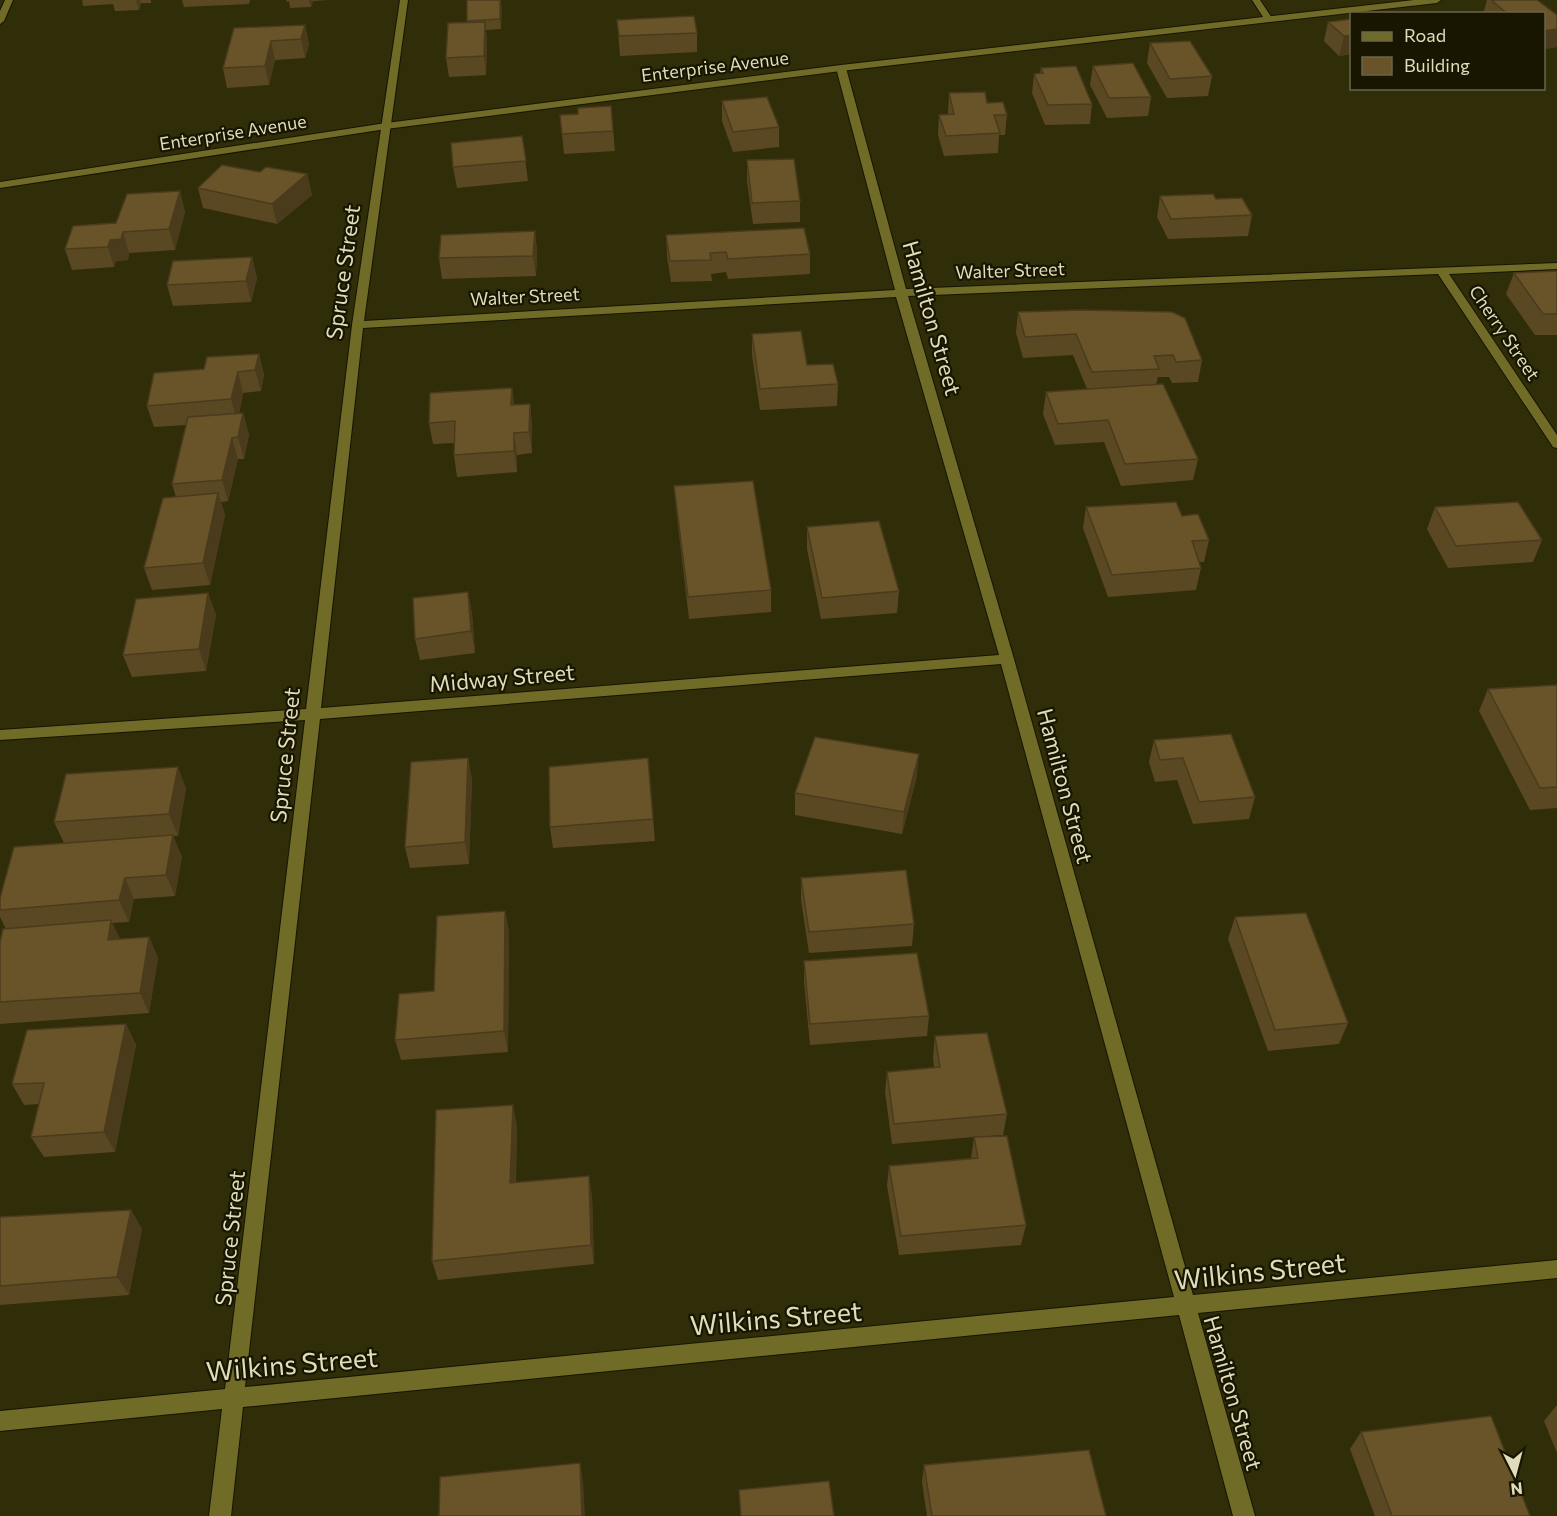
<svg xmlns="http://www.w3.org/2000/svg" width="1557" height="1516" font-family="Commissioner,sans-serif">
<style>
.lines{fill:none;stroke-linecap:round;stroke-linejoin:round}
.street-casing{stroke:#171502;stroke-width:2}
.secondary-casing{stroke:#171502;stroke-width:2}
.street{fill:#716b28;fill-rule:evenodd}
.secondary{fill:#716b28;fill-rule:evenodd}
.wall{fill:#5a4823}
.shaded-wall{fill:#4a3b1d}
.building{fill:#695429;stroke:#4a3b1d;stroke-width:1.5}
.labels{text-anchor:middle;stroke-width:4.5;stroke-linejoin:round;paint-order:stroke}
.far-street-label{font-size:18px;fill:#e0ddbc;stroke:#181500}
.street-label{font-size:22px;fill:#e0ddbc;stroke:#181500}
.near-street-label{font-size:27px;fill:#e0ddbc;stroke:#181500}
</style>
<rect width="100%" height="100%" fill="#302d09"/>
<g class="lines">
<defs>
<path id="street" d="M5,0H13L4,21L0,24V11Z
M400,0H408L364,321L895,290L836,68L841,65L846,68L906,289L1557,263V269L1449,274L1557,435V448L1553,447L1438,274L908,296L1014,659L1193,1295L1557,1260V1278L1198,1313L1255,1516H1233L1179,1315L243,1407L231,1516H209L222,1409L0,1431V1411L225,1389L305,720L0,740V730L306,709L352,325ZM896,297L999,655L321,708L363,328ZM1001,664L1174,1297L245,1387L320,719Z
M1252,0H1260L1272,18L1271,20H1265Z"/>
<path id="secondary" d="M1414,0H1441L1437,3L841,71L386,129L0,188V182L386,123L841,65Z"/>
</defs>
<use href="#street" class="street-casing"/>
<use href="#secondary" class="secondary-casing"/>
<use href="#street" class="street"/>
<use href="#secondary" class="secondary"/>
</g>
<path class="wall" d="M82,0H151V3H141L139,10L115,11L113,4L83,6Z
M182,0H250L249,4L184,7Z
M286,0H329L313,1L311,7L290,8L289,1L287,2Z
M467,0H501V29L486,30L487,41L486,75L449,77L446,58L467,22Z
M1487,0H1537L1557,15V47L1544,49V14H1483Z
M1352,19V54L1339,56L1324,41L1328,22Z
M617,20L697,33V52L620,56Z
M305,25L309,44L305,58L275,60L269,85L227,88L223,68L234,28Z
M1150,43L1212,76L1208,96L1167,98L1147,63Z
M1093,66L1151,97L1148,116L1107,118L1090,85Z
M1041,68L1092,104L1090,124L1045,125L1032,93L1034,74L1040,73Z
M949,93L987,103L1007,115L1005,135H999L998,153L944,156L938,135L939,115L948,114Z
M722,101L779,127V147L733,152L722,121Z
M611,106L615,151L564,154L560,115L578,114Z
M522,136L528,181L457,188L453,167Z
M747,160L800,201V222L753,224L747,181Z
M260,172L307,174L312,195L277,224L203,208L198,188Z
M180,191L185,212L175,250L129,253L128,260L116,261L114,267L72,270L65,249Z
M1160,196L1216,199L1252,215L1248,236L1168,239L1157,217Z
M535,231L537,252L536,276L442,279L439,258Z
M666,235L810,254V274L728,279L726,272L711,274L712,281L671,282L667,256Z
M252,257L257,278L251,302L173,306L167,285Z
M1557,271V335H1535L1506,294L1514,273Z
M1018,312L1202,360L1198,382L1172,383L1169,377H1158L1156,385L1198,459L1193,480L1121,486L1104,442L1055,445L1043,414L1046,392L1087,389L1073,355L1023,358L1016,333Z
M752,334L807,365L838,384L837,406L760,410L752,355Z
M259,354L264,375L261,391L243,393L239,414L243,413L249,435L244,459H238L228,501L221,502L225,515L210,585L152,590L144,568L176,497L172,484L186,425L154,427L147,406L204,369Z
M530,404L532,426V453L517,455V472L457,477L454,455V443L433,444L429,423L514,405Z
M674,486L771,590V612L689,619L676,508Z
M1086,507L1182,516L1209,540L1204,562H1199L1201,568L1196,590L1108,597L1083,528Z
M1435,507L1542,540L1533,562L1448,568L1427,529Z
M807,527L899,591L897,613L821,619L807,549Z
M468,592L472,614L475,653L420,660L415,639Z
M208,593L216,615L206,671L132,677L123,655Z
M1557,685V808L1530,810L1479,711L1488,689Z
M1154,740L1255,797L1249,819L1193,824L1177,780L1155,782L1149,762Z
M468,758L472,780L469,864L410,868L405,847Z
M648,758L655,841L553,848L550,827Z
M917,776L902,834L795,815V793Z
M186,788L178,836H173L182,857L175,896L134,899L129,922L112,923L120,939L149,937L158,958L149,1013L0,1024V1002L6,929L0,917V898L64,843L54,822Z
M801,878L914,924L912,946L809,953L801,900Z
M505,911L509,932L508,1052L401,1060L395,1040Z
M1235,917L1348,1023L1339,1044L1268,1051L1228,939Z
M804,961L929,1016L927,1036L810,1045L804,982Z
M126,1024L136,1045L115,1152L44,1157L31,1137L39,1104L24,1105L12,1084Z
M935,1036L1007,1114L1003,1135L975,1137L1026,1225L1021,1245L899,1255L887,1186L889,1166L971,1159L974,1137L892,1144L885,1092L887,1072L934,1068L933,1057Z
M517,1125L516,1182L592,1195L594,1264L438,1280L432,1261Z
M131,1210L142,1229L129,1295L0,1305V1217Z
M1557,1405V1453L1544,1421Z
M1361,1432L1530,1516H1375L1350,1449Z
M924,1465L1106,1516H927L922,1482Z"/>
<path class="shaded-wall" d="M136,0H140L141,3L139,10Z
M309,0H313V1L311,7Z
M500,0L502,8L501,29L500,19Z
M485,22L487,41L486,75L484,56Z
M305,25L309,44L305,58L301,39Z
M1557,29V47L1544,49V31Z
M1352,35V54L1339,56L1344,36Z
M271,41L275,60L269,85L265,66Z
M307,174L312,195L277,224L272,204Z
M180,191L185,212L175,250L169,229Z
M535,231L537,252L536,276L533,256Z
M123,232L129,253L128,260L116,261L114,267L108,247L110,240Z
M252,257L257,278L251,302L246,281Z
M259,354L264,375L261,391L255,370Z
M238,372L243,393L237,421L231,399Z
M512,388L515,409L511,405Z
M530,404L532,426V453L529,432Z
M243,413L249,435L244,459L238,437Z
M514,433L517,455V472L514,451Z
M232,438L238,459L228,501L222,480Z
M218,493L225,515L210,585L203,563Z
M468,592L472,614L475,653L471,631Z
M208,593L216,615L206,671L199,649Z
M919,754L917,776L902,834L904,812Z
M468,758L472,780L469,864L465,842Z
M178,767L186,788L178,836L169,814Z
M173,835L182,857L175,896L166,875Z
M125,878L134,899L129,922L119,900Z
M505,911L509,932L508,1052L504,1031Z
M111,920L121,941L108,940Z
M149,937L158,958L149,1013L140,993Z
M126,1024L136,1045L115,1152L104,1132Z
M513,1105L517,1125L515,1203L510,1183Z
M589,1176L592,1195L594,1264L591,1245Z
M131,1210L142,1229L129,1295L117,1277Z
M580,1463L583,1480L585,1516H582Z"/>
<path class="building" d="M467,0H500V19L467,21Z
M1491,0H1537L1557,15V29L1544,31V14H1508Z
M694,16L697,33L619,36L617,20Z
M1352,19V35L1344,36L1328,22Z
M485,22L484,56L446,58L448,23Z
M305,25L301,39L271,41L265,66L223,68L234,28Z
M1190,41L1212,76L1170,79L1150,43Z
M1133,63L1151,97L1109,98L1093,66Z
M1076,66L1092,104L1048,105L1034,74L1043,73L1041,68Z
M985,92L987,103L1003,102L1007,115H994L1000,133L946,136L939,115L954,114L949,93Z
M767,97L779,127L733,132L722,101Z
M611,106L613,131L562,134L560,115L578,114V108Z
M522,136L526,161L453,167L451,143Z
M794,159L800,201L752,203L747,160Z
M222,165L260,172L266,167L307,174L272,204L198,188Z
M180,191L169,229L123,232L121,239L110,240L108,247L65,249L73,226L116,223L127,194Z
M1213,194L1216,199L1242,198L1252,215L1171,219L1160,196Z
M804,228L810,254L728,259L726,252L710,253L711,260L670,261L666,235Z
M535,231L533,256L439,258L441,235Z
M252,257L246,281L167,285L173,261Z
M1557,271V314H1543L1514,273Z
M1081,310L1172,312L1185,318L1202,360L1176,362L1173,355L1154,356L1159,369L1092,372L1076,334L1025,337L1018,312Z
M801,331L807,365L833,364L838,384L760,389L752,334Z
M259,354L255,370L238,372L231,399L147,406L154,373L204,369L207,357Z
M1163,384L1198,459L1125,464L1108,420L1058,424L1046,392Z
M512,388L511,405L530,404L529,432L514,433V451L454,455L455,421L429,423L430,393Z
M243,413L238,437L232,438L222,480L172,484L188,417Z
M753,481L771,590L688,597L674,486Z
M218,493L203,563L144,568L163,498Z
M1176,502L1182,516L1198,514L1209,540L1192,541L1201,568L1112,575L1086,507Z
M1518,502L1542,540L1456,546L1435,507Z
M879,521L899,591L822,598L807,527Z
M468,592L471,631L415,639L413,598Z
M208,593L199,649L123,655L136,599Z
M1557,685V787L1540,788L1488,689Z
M1231,734L1255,797L1199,802L1183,758L1160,760L1154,740Z
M815,737L919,754L904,812L795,793Z
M468,758L465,842L405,847L411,762Z
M648,758L653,819L550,827L549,767Z
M178,767L169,814L54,822L66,774Z
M173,835L166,875L125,878L119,900L0,910V898L14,847Z
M906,870L914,924L809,932L801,878Z
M505,911L504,1031L395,1040L399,994L434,991L437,916Z
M1306,913L1348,1023L1275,1030L1235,917Z
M111,920L108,940L149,937L140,993L0,1002V942L3,929Z
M917,953L929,1016L810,1024L804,961Z
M126,1024L104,1132L31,1137L44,1083L12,1084L27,1030Z
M987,1033L1007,1114L894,1124L887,1072L940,1067L935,1036Z
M513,1105L510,1183L589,1176L591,1245L432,1261L436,1110Z
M1007,1136L1026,1225L901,1236L889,1166L978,1158L974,1137Z
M131,1210L117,1277L0,1286V1217Z
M1491,1416L1530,1516H1392L1361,1432Z
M1089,1450L1106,1516H932L924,1465Z
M580,1463L582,1516H439L440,1477Z
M829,1481L834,1516H741L739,1490Z"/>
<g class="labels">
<g class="far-street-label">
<text transform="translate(715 67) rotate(-7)" y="6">Enterprise Avenue</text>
<text transform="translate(233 133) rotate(-9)" y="6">Enterprise Avenue</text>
<text transform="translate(1010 271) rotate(-2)" y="6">Walter Street</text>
<text transform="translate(525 297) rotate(-3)" y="6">Walter Street</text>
<text transform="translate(1504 333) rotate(56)" y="6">Cherry Street</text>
</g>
<g class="street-label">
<text transform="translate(343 272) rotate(-82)" y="8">Spruce Street</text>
<text transform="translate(932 318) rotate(74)" y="8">Hamilton Street</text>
<text transform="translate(502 678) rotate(-5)" y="8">Midway Street</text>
<text transform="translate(285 755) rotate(-84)" y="8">Spruce Street</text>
<text transform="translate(1065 786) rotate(75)" y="8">Hamilton Street</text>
<text transform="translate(230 1238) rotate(-84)" y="8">Spruce Street</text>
<text transform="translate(1233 1393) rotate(74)" y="8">Hamilton Street</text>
</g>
<g class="near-street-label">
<text transform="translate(1260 1272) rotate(-6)" y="9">Wilkins Street</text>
<text transform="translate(776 1319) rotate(-5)" y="9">Wilkins Street</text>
<text transform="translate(292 1365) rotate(-5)" y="9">Wilkins Street</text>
</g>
</g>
<rect x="1350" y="12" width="195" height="78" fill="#181500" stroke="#68654b" stroke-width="1.5"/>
<rect x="1362" y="32" width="30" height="9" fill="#716b28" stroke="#68654b" stroke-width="1.5"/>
<text x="1404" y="42" font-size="18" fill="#e0ddbc">Road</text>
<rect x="1362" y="57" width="30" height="18" fill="#695429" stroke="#68654b" stroke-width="1.5"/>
<text x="1404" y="72" font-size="18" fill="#e0ddbc">Building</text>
<g transform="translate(1515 1474) rotate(174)" stroke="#181500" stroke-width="4.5" paint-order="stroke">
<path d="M0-4.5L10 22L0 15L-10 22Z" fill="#e0ddbc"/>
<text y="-9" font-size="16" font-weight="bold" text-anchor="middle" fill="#e0ddbc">N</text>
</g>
</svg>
